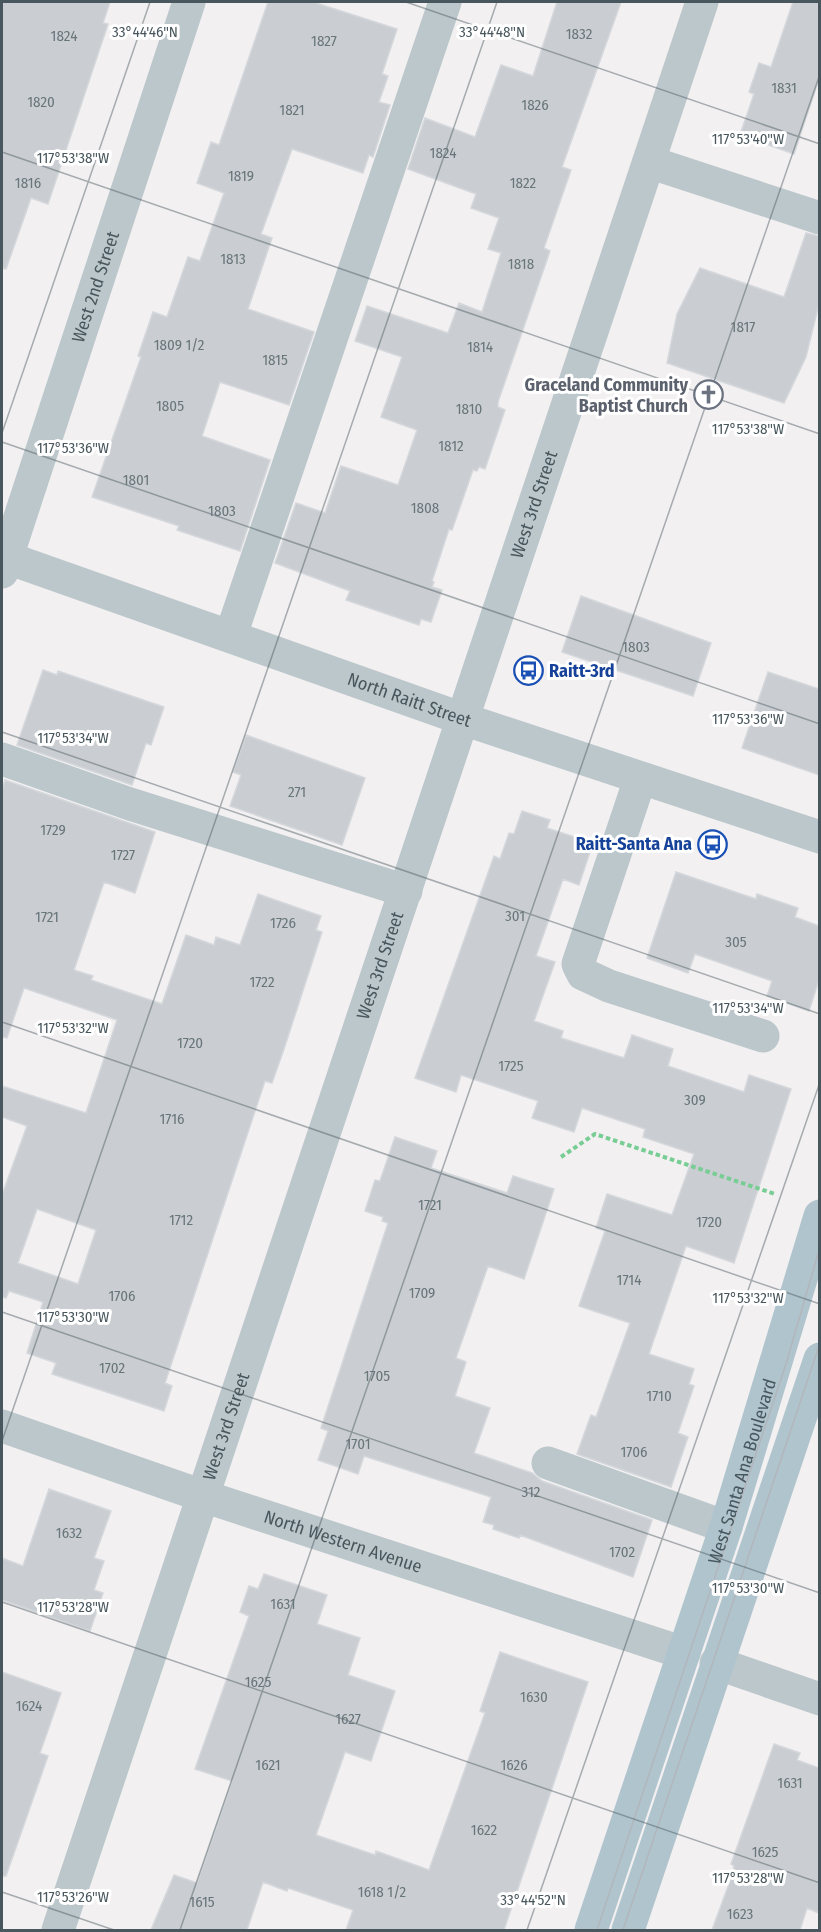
<svg xmlns="http://www.w3.org/2000/svg" width="821" height="1932" font-family="'Fira Sans Condensed',sans-serif">
<style>
.building{fill:#caced2;stroke:#d4d7db;stroke-width:1.5;fill-rule:evenodd}
.lines{fill:none;stroke-linecap:round;stroke-linejoin:round}
.path{stroke:#77cd94;stroke-width:4;stroke-dasharray:4.5 3;stroke-linecap:butt}
.minor{stroke:#bcc7cc;stroke-width:33}
.major{stroke:#b0c4ce;stroke-width:33}
.tram{stroke:#b2b6ba;stroke-width:1.5}
.ticks{fill:none;stroke:#48575d;stroke-width:1.5;stroke-opacity:0.45}
.labels{text-anchor:middle;stroke-width:6;stroke-linejoin:round;paint-order:stroke}
.number-label{font-size:15px;fill:#68757a}
.street-label{font-size:18px;fill:#48575d;stroke:#fff}
.worship-label{font-size:18px;font-weight:bold;fill:#5b616d;stroke:#fff;text-anchor:end}
.transit-label{font-size:18px;font-weight:bold;fill:#164399;stroke:#fff;text-anchor:start}
.ticks-label{font-size:15px;text-anchor:middle;fill:#48575d;stroke:#fff;stroke-width:6;stroke-linejoin:round;paint-order:stroke}
</style>
<rect width="100%" height="100%" fill="#f2f0f0"/>
<path class="building" d="M2,2H110L103,23L108,24L48,204L31,198L6,269L2,268Z
M268,2H313L397,29L382,74L388,76L379,102L390,105L373,157L369,155L363,173L292,149L261,234L272,238L248,309L314,332L289,405L220,382L202,436L270,460L240,551L177,530L179,526L92,497L141,357L138,356L153,312L167,317L188,257L200,261L224,193L197,183L211,142L219,145Z
M557,2H621L562,167L571,170L544,248L550,251L498,402V407L505,410L485,469L479,467L477,471L473,470L452,530L449,529L432,581L434,582L432,587L442,590L431,622L421,619L419,625L346,600L350,591L275,563L296,503L325,513L341,466L398,485L417,430L381,417L402,357L355,341L367,306L448,333L459,303L482,312L501,253L488,249L499,218L471,208L476,194L408,169L425,118L475,137L501,65L533,76Z
M793,2H819V79L794,154L740,135L754,94L749,92L759,63L771,67Z
M806,233L819,236V304L806,357L784,403L667,363L677,314L700,268L784,297Z
M581,596L711,643L693,696L562,652Z
M43,670L57,675L58,671L164,707L151,745L146,743L132,785L17,745Z
M768,672L819,689V775L742,748Z
M246,735L365,778L342,845L230,806L241,775L233,772Z
M5,780L155,832L135,893L104,882L74,970L93,976L91,980L162,1004L186,935L214,945L216,937L240,945L258,894L321,916L316,930L322,932L284,1049L272,1083L265,1081L165,1383L172,1386L164,1411L52,1374L56,1363L27,1353L43,1302L9,1291L6,1298L2,1297V1195L27,1126L2,1117V1086L86,1113L117,1020L24,988L7,1038L2,1037V790ZM37,1209L96,1230L78,1284L18,1263Z
M522,811L550,820L547,828L593,843L579,885L563,879L536,956L555,962L534,1021L563,1031L561,1038L624,1058L632,1035L673,1049L668,1066L744,1092L749,1075L791,1089L734,1263L686,1246L649,1354L694,1369L689,1384L694,1386L678,1433L688,1437L671,1487L577,1454L591,1415L596,1417L630,1323L579,1306L605,1231L596,1228L607,1194L672,1215L694,1154L643,1137L645,1129L582,1108L574,1132L532,1118L538,1101L461,1075L456,1092L415,1078L494,856L500,859L509,833L514,834Z
M676,872L756,899L757,894L798,908L795,917L819,926V980L809,1011L767,996L772,981L695,954L688,973L647,958Z
M395,1137L437,1151L431,1168L507,1193L513,1176L554,1189L524,1279L488,1266L456,1358L466,1362L455,1396L490,1408L474,1453L532,1473L542,1481L652,1520L633,1577L520,1535L519,1538L493,1529L494,1525L483,1522L491,1497L364,1456L358,1474L318,1460L328,1431L321,1428L388,1223L382,1221L383,1217L365,1211L375,1180L380,1181Z
M49,1489L111,1511L94,1558L104,1561L94,1590L103,1593L90,1631L2,1600V1558L23,1566Z
M264,1574L327,1595L317,1624L360,1638L348,1675L395,1691L371,1761L345,1752L316,1835L375,1855L376,1851L429,1870L485,1713L480,1711L500,1652L588,1682L504,1930H346L353,1910L288,1888L287,1891L263,1882L247,1930H151L174,1875L197,1883L232,1781L195,1769L249,1616L240,1612L249,1586L258,1589Z
M2,1672L61,1693L40,1753L48,1756L6,1876H2Z
M774,1744L800,1753L797,1760L819,1768V1913L807,1908L800,1930H712L730,1881L734,1866L731,1864Z"/>
<g class="lines">
<path class="path" d="M561,1157L595,1134L775,1194"/>
<g class="minor">
<path d="M649,162L820,218"/>
<path id="s1" d="M2,556L463,719L820,837"/>
<path id="s2" d="M2,572L189,2"/>
<path d="M231,635L445,2"/>
<path d="M2,759L130,804L406,891"/>
<path d="M640,779L578,964L583,974L609,986L763,1036"/>
<path id="s3" d="M2,1426L203,1496L684,1653"/>
<path d="M548,1463L726,1527"/>
<path d="M716,1663L820,1699"/>
<path id="s4" d="M58,1930L702,2"/>
</g>
<g class="major">
<path id="s5" d="M591,1930L726,1527L820,1216"/>
<path d="M628,1930L820,1359"/>
</g>
<path class="tram" d="M597,1930L786,1364L820,1247
M623,1930L820,1343"/>
</g>
<path class="ticks" d="M406,2L820,144M2,152L820,434M2,433L150,2M2,442L820,724M2,732L820,1014M2,1022L820,1304M2,1312L820,1593M2,1441L497,2M2,1602L820,1883M2,1892L114,1930M180,1930L820,74M527,1930L820,1082"/>
<defs>
<symbol id="church-ring" viewBox="-11 -11 22 22"><circle r="9.5" fill="#fff" stroke="#6b7280" stroke-width="1.5"/><path d="M-1.2-6h2.4v3.5h3.3v2.4h-3.3V6h-2.4V-.1h-3.3v-2.4h3.3Z" fill="#6b7280"/></symbol>
<symbol id="bus-ring" viewBox="-11 -11 22 22"><circle r="9.5" fill="#fff" stroke="#1a4fb4" stroke-width="1.5"/><path d="M-5-6H5V4H4V6H2V4H-2V6H-4V4H-5ZM-3.5-4V0h7V-4ZM-3.5 1.2v1.5H-2V1.2ZM2 1.2v1.5H3.5V1.2Z" fill="#1a4fb4"/></symbol>
</defs>
<g fill-rule="evenodd">
<use href="#church-ring" x="692" y="378" width="33" height="33"/>
<use href="#bus-ring" x="512" y="654" width="33" height="33"/>
<use href="#bus-ring" x="696" y="828" width="33" height="33"/>
</g>
<g class="labels">
<g class="number-label">
<text x="579" y="39">1832</text>
<text x="64" y="41">1824</text>
<text x="324" y="46">1827</text>
<text x="784" y="93">1831</text>
<text x="41" y="107">1820</text>
<text x="535" y="110">1826</text>
<text x="292" y="115">1821</text>
<text x="443" y="158">1824</text>
<text x="241" y="181">1819</text>
<text x="28" y="188">1816</text>
<text x="523" y="188">1822</text>
<text x="233" y="264">1813</text>
<text x="521" y="269">1818</text>
<text x="743" y="332">1817</text>
<text x="179" y="350">1809 1/2</text>
<text x="480" y="352">1814</text>
<text x="275" y="365">1815</text>
<text x="170" y="411">1805</text>
<text x="469" y="414">1810</text>
<text x="451" y="451">1812</text>
<text x="136" y="485">1801</text>
<text x="425" y="513">1808</text>
<text x="222" y="516">1803</text>
<text x="636" y="652">1803</text>
<text x="297" y="797">271</text>
<text x="53" y="835">1729</text>
<text x="123" y="860">1727</text>
<text x="515" y="921">301</text>
<text x="47" y="922">1721</text>
<text x="283" y="928">1726</text>
<text x="736" y="947">305</text>
<text x="262" y="987">1722</text>
<text x="190" y="1048">1720</text>
<text x="511" y="1071">1725</text>
<text x="695" y="1105">309</text>
<text x="172" y="1124">1716</text>
<text x="430" y="1210">1721</text>
<text x="181" y="1225">1712</text>
<text x="709" y="1227">1720</text>
<text x="629" y="1285">1714</text>
<text x="422" y="1298">1709</text>
<text x="122" y="1301">1706</text>
<text x="112" y="1373">1702</text>
<text x="377" y="1381">1705</text>
<text x="659" y="1401">1710</text>
<text x="358" y="1449">1701</text>
<text x="634" y="1457">1706</text>
<text x="531" y="1497">312</text>
<text x="69" y="1538">1632</text>
<text x="622" y="1557">1702</text>
<text x="283" y="1609">1631</text>
<text x="258" y="1687">1625</text>
<text x="534" y="1702">1630</text>
<text x="29" y="1711">1624</text>
<text x="348" y="1724">1627</text>
<text x="268" y="1770">1621</text>
<text x="514" y="1770">1626</text>
<text x="790" y="1788">1631</text>
<text x="484" y="1835">1622</text>
<text x="765" y="1857">1625</text>
<text x="382" y="1897">1618 1/2</text>
<text x="202" y="1907">1615</text>
<text x="740" y="1919">1623</text>
</g>
<g class="street-label">
<text dy="6" stroke="none"><textPath href="#s2" startOffset="300">West 2nd Street</textPath></text>
<text dy="6" stroke="none"><textPath href="#s4" startOffset="1503">West 3rd Street</textPath></text>
<text dy="6" stroke="none"><textPath href="#s1" startOffset="432">North Raitt Street</textPath></text>
<text dy="6" stroke="none"><textPath href="#s4" startOffset="1017">West 3rd Street</textPath></text>
<text dy="6" stroke="none"><textPath href="#s4" startOffset="531">West 3rd Street</textPath></text>
<text dy="6" stroke="none"><textPath href="#s5" startOffset="483">West Santa Ana Boulevard</textPath></text>
<text dy="6" stroke="none"><textPath href="#s3" startOffset="360">North Western Avenue</textPath></text>
</g>
<g class="worship-label">
<text x="688" y="391">Graceland Community<tspan x="688" dy="21">Baptist Church</tspan></text>
</g>
<g class="transit-label">
<text x="549" y="677">Raitt-3rd</text>
<text x="692" y="850" text-anchor="end">Raitt-Santa Ana</text>
</g>
</g>
<g class="ticks-label">
<text x="145" y="37">33°44'46"N</text>
<text x="492" y="37">33°44'48"N</text>
<text x="748" y="144">117°53'40"W</text>
<text x="73" y="163">117°53'38"W</text>
<text x="748" y="434">117°53'38"W</text>
<text x="73" y="453">117°53'36"W</text>
<text x="748" y="724">117°53'36"W</text>
<text x="73" y="743">117°53'34"W</text>
<text x="748" y="1013">117°53'34"W</text>
<text x="73" y="1033">117°53'32"W</text>
<text x="748" y="1303">117°53'32"W</text>
<text x="73" y="1322">117°53'30"W</text>
<text x="748" y="1593">117°53'30"W</text>
<text x="73" y="1612">117°53'28"W</text>
<text x="748" y="1883">117°53'28"W</text>
<text x="73" y="1902">117°53'26"W</text>
<text x="533" y="1905">33°44'52"N</text>
</g>
<rect width="821" height="1932" fill="none" stroke="#48575d" stroke-width="6"/>
</svg>
